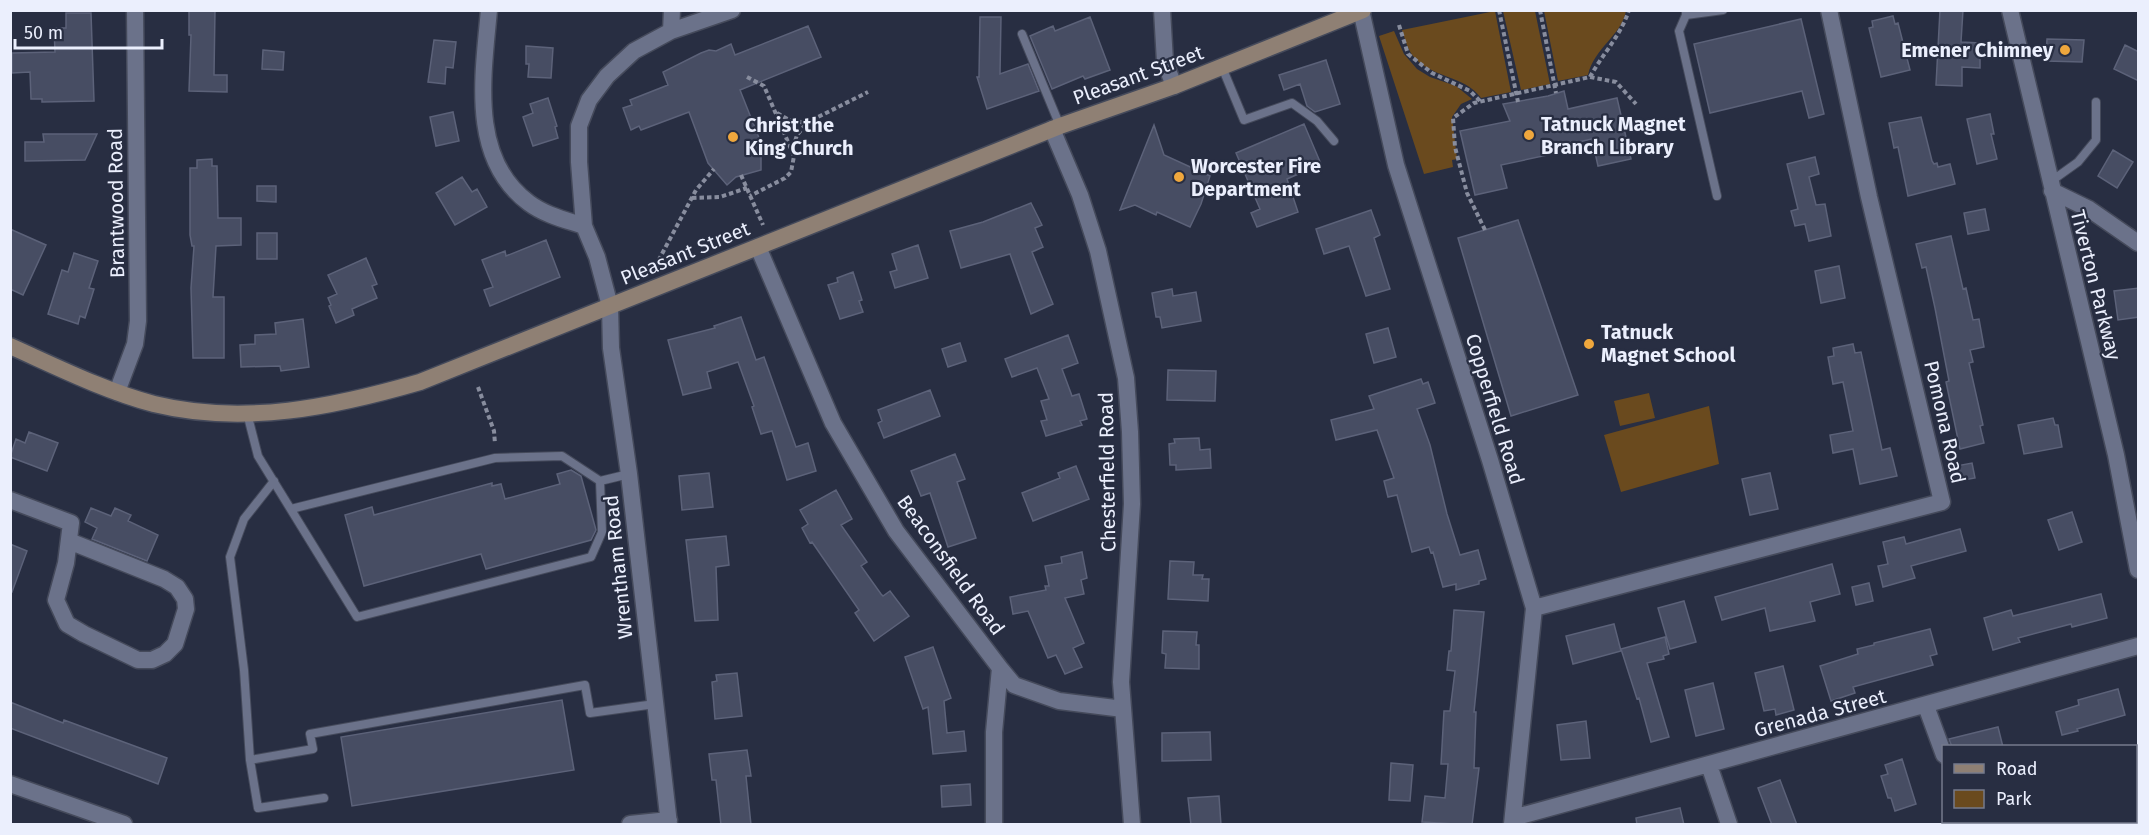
<svg xmlns="http://www.w3.org/2000/svg" width="2149" height="835" font-family="'Fira Sans',sans-serif">
<style>
.green{fill:#6a4a1e}
.building{fill:#474d63;stroke:#5c6279;stroke-width:1.5}
.lines{fill:none;stroke-linecap:round;stroke-linejoin:round}
.service-casing{stroke:#454a5b;stroke-width:10}
.minor-casing{stroke:#454a5b;stroke-width:19}
.secondary-casing{stroke:#454a5b;stroke-width:19}
.path{stroke:#888d9e;stroke-width:4;stroke-dasharray:4.5 3;stroke-linecap:butt}
.service{stroke:#6b728a;stroke-width:8}
.minor{stroke:#6b728a;stroke-width:16}
.secondary{stroke:#8f8074;stroke-width:16}
.poi-dot{fill:#efa73d;stroke:#282e42;stroke-width:2}
.labels{text-anchor:middle;stroke-width:4.5;stroke-linejoin:round;paint-order:stroke}
.poi-label{font-size:20px;font-weight:bold;fill:#ebeffd;stroke:#282e42;text-anchor:start}
.street-label{font-size:20px;fill:#ebeffd;stroke:#282e42}
</style>
<rect width="100%" height="100%" fill="#282e42"/>
<path class="green" d="M1495,11L1511,92L1481,98C1465,75 1430,78 1413,56C1407,48 1405,39 1402,30Z
M1503,11H1535L1550,84L1521,90Z
M1544,11V10L1626,11C1621,36 1594,48 1588,75L1558,81Z
M1394,31L1404,54L1417,69L1430,77L1456,86L1472,99L1461,104L1452,117L1457,159L1452,160L1453,167L1424,174L1379,36Z
M1649,393L1655,418L1620,426L1614,401Z
M1709,406L1719,464L1621,492L1604,435Z"/>
<path class="building" d="M189,10H215L214,75H227V92L189,91L191,35H189Z
M1940,10H1963L1961,42L1980,43V68L1962,67V86L1936,85Z
M66,13H91L94,101L42,102V99H31L30,72L12,73V53L55,52L54,28H66Z
M1893,16L1895,24L1898,23L1910,70L1881,77L1869,28L1873,27L1872,21Z
M980,17H1001L1000,74L1028,64L1039,91L987,109L977,77H979Z
M1090,17L1110,70L1085,79L1083,76L1052,89L1030,36L1053,26L1055,31Z
M1801,19L1824,114L1809,118L1802,91L1710,113L1694,44Z
M808,26L821,57L740,90L761,143V170L736,177L727,185L708,163L689,112L641,130L639,126L631,130L623,108L632,105L630,100L668,85L663,72L701,53L709,50L716,51L731,44L735,55Z
M2047,39L2084,40L2082,62L2046,61Z
M434,40L456,42L453,68L446,67L445,84L428,82Z
M2125,45L2139,52V81L2114,69Z
M526,46L553,48L551,78L528,77L529,64H526Z
M263,50L284,52L283,70L262,69Z
M1326,60L1340,104L1315,112L1307,106L1300,84L1284,90L1279,75Z
M1564,91L1568,109L1617,98L1631,159L1598,166L1592,139L1561,146L1562,152L1501,165L1507,188L1475,195L1460,131L1510,121L1503,104L1548,96Z
M548,98L557,126L555,127L558,138L533,146L523,117L533,113L530,104Z
M453,112L459,141L436,146L430,117Z
M1990,114L1994,134H1991L1997,159L1977,164L1967,119Z
M1921,117L1932,161L1934,164L1937,163L1938,167L1950,164L1955,184L1908,196L1898,147L1894,148L1889,123Z
M1304,124L1321,164L1287,179L1298,212L1257,227L1251,213L1260,209L1236,153Z
M1154,125L1164,155L1210,176L1201,204L1190,227L1157,212L1156,215L1135,205L1120,210Z
M43,134H97L85,160L25,161V142H44Z
M2113,150L2133,162L2117,188L2098,176Z
M1815,157L1819,174L1809,177L1816,205L1825,204L1831,236L1809,241L1805,224L1795,226L1791,211L1798,209L1787,164Z
M212,159V166H217L218,218H241V245L216,246L213,297H224V358H193L191,288L194,246H192L190,235V168H197V160Z
M462,177L472,192L477,189L487,207L455,225L436,193Z
M257,186H276V202L257,201Z
M1031,203L1042,225L1035,228L1043,247L1032,252L1053,304L1031,314L1010,254L961,268L950,231L983,222Z
M1985,209L1989,230L1968,234L1964,213Z
M1371,210L1380,235L1374,238L1390,289L1366,296L1349,246L1324,254L1316,229Z
M1518,220L1578,395L1511,416L1458,238Z
M10,229L46,245L23,295L10,289Z
M257,233H277V259H257Z
M1951,236L1963,289L1966,288L1973,320L1979,319L1984,347L1970,350L1973,362L1969,363L1983,425L1980,426L1984,443L1960,449L1946,382L1949,381L1935,308L1926,267L1922,268L1916,244Z
M546,240L560,277L490,306L484,290L493,287L482,260L505,251L506,256Z
M918,245L928,278L895,288L890,272L897,270L892,254Z
M74,253L98,261L89,288L94,289L85,318L80,316L78,324L48,314L62,270L68,272Z
M366,258L377,284L372,286L377,298L352,309L354,315L336,323L329,306L331,305L328,298L337,294L328,275Z
M1839,266L1845,298L1821,303L1815,271Z
M853,272L862,300L859,301L863,312L840,319L828,285L838,282L837,278Z
M2139,288V317L2118,320L2114,291Z
M1172,289L1173,296L1196,292L1201,321L1162,328L1160,317H1156L1152,293Z
M741,317L756,360L764,357L796,447L808,443L816,471L787,480L772,431L761,434L752,407L754,406L738,362L707,372L711,388L683,395L668,340L715,328L714,326Z
M303,319L309,367L281,371L280,366L241,367L240,345L255,344V335L276,334L275,323Z
M1388,328L1396,357L1374,363L1366,334Z
M1068,335L1078,363L1062,369L1072,396L1079,394L1087,419L1080,421L1082,425L1046,436L1041,421L1047,420L1041,401L1049,399L1037,368L1012,377L1005,359Z
M960,343L966,361L948,367L942,349Z
M1853,344L1855,353L1861,352L1882,450L1890,448L1897,476L1860,484L1853,449L1833,453L1830,435L1853,431L1843,382L1833,384L1828,357L1834,356L1833,348Z
M1168,370L1216,371L1215,401L1167,400Z
M1421,379L1423,384L1428,382L1435,403L1417,409L1430,445L1447,514L1460,555L1478,550L1486,579L1479,581V584L1456,590V584L1443,587L1433,552L1431,553L1429,547L1412,552L1397,495L1388,497L1384,481L1394,478L1377,430L1336,440L1331,420L1374,409L1369,396Z
M930,390L940,416L884,438L878,423L882,421L878,410Z
M2053,418L2055,425H2058L2062,447L2024,454L2018,425Z
M29,432L58,443L47,471L10,457L16,439L25,443Z
M1199,438L1200,450L1210,449L1211,468L1176,470V465H1170L1169,444L1175,443L1174,439Z
M955,454L965,479L957,482L976,538L948,547L930,493L921,496L911,471Z
M1972,463L1975,478L1959,481L1956,466Z
M1076,466L1089,499L1033,521L1022,493L1060,478L1058,473Z
M571,470L581,476L596,530L591,540L486,569L481,554L364,586L345,515L372,507L374,515L492,483V486L501,484L505,499L560,484L557,474Z
M709,473L713,507L682,510L679,476Z
M1770,473L1778,509L1750,515L1742,479Z
M836,490L852,519L841,525L867,562L861,566L881,594L883,596L890,591L909,616L874,641L855,613L859,610L812,542L810,543L802,528L808,524L800,510Z
M91,508L111,516L115,508L131,515L128,521L158,535L147,561L92,539L97,528L85,522Z
M2072,512L2082,542L2059,550L2048,520Z
M1960,529L1966,551L1911,566L1915,578L1883,587L1878,566L1888,564L1883,542L1904,537L1906,544Z
M726,536L729,565L716,567L718,620L695,621L686,540Z
M10,544L27,551L12,592L10,591Z
M1082,552L1087,578L1081,580L1084,594L1065,598L1084,643L1073,648L1082,667L1065,674L1056,655L1048,658L1028,611L1013,614L1010,597L1046,590L1045,586H1049L1045,566L1062,563L1061,557Z
M1170,561L1194,562L1193,575H1203L1202,579H1209L1208,601L1168,599Z
M1832,564L1840,594L1810,602L1815,621L1770,631L1765,608L1722,620L1715,597Z
M1869,583L1873,601L1856,605L1852,587Z
M2101,594L2107,618L2072,627L2071,624L2018,638L2020,642L1993,650L1984,618L2011,610L2013,616Z
M1684,601L1696,642L1670,649L1658,608Z
M1454,610L1484,612L1474,712H1476L1474,768H1479L1472,825L1422,822L1425,796L1445,798L1448,764H1441L1444,711H1450L1455,671L1447,670L1449,651H1451Z
M1614,624L1621,651L1573,664L1566,636Z
M1930,629L1937,654L1930,656L1933,665L1853,687L1855,693L1831,701L1820,666L1858,654L1857,649L1874,645V643Z
M1163,631L1197,632L1196,645H1199V669L1165,668L1166,654L1162,653Z
M1665,637L1669,654L1663,656L1664,659L1647,663L1669,737L1651,742L1639,698L1637,699L1621,649Z
M933,647L951,698L944,701L947,733L964,731L966,751L933,754L928,707L923,709L905,657Z
M1783,666L1794,710L1776,715L1775,709L1764,711L1755,673Z
M737,673L742,716L715,719L712,682L717,681L716,675Z
M1713,683L1724,729L1696,736L1685,690Z
M2118,689L2125,715L2077,729L2078,731L2062,735L2056,712L2079,705L2078,700Z
M562,700L574,770L352,806L341,737Z
M10,702L63,723L64,720L167,758L158,784L10,728Z
M1586,721L1590,758L1561,760L1557,725Z
M1998,727L2003,747H1952L1949,739Z
M1210,732L1211,760L1162,761V733Z
M747,750L751,776H746L751,825H721L716,780H712L709,754Z
M1902,759L1916,804L1895,811L1891,798H1888L1881,776L1888,774L1885,765Z
M1391,763L1413,765L1410,801L1389,800Z
M1780,780L1797,825H1772L1758,788Z
M970,784L971,805L942,807L941,786Z
M1219,796L1221,825H1191L1188,798Z
M1680,808L1684,825H1637L1636,818Z"/>
<g class="lines">
<defs>
<path id="service" d="M1686,11V15L1723,10
M1686,15L1679,31L1717,196
M1022,34L1060,126
M1222,67L1244,120L1292,103L1317,121L1334,141
M2050,182L2078,162L2096,140V102
M247,413L258,456L357,617L591,557L602,532L600,481
M291,509L495,458L562,456L600,481L629,474
M250,760L244,670L230,557L244,519L274,481
M324,798L258,808L250,760L313,749L310,734L585,685L590,713L655,704"/>
<path id="minor" d="M489,10C483,76 469,159 529,203C545,215 566,220 584,226
M1162,10L1165,62L1174,86
M1361,10L1396,165L1490,460L1534,608L1512,824
M2010,10L2116,455L2138,570
M671,31L732,10
M1052,129L1080,195L1098,251L1126,378L1130,432L1132,504L1121,682L1132,824
M2052,191L2089,209L2138,243
M758,247L833,423L896,531L1000,668L1014,685L1059,701L1123,709
M117,392L135,344L138,321L135,10
M10,500L71,523L66,563L56,600L67,624L84,634L138,660H152L165,654L175,644L186,609L185,599L177,587L164,579L69,541
M1534,608L1942,502L1869,197L1829,10
M1926,706L1944,755
M1709,765L1729,824
M10,784L124,824
M1513,818L2138,646
M1966,822L1967,824
M630,824L669,820
M669,824L629,474L611,348L610,306L597,257L584,226L579,162V126L589,100L607,76L634,51L671,31L672,10
M994,824V732L1000,668"/>
<path id="secondary" d="M10,346C57,367 105,391 154,404C244,426 334,407 420,382L1060,126L1174,86L1363,10"/>
</defs>
<use href="#service" class="service-casing"/>
<use href="#minor" class="minor-casing"/>
<use href="#secondary" class="secondary-casing"/>
<path class="path" d="M1499,10L1518,102
M1540,10L1556,93
M1399,25L1408,54L1432,73L1470,91L1480,101
M747,77L764,86L794,156L791,172L785,178L750,196
M1590,77C1602,55 1621,35 1629,10
M777,113L789,120L806,123L868,92
M793,148L797,135L806,124
M741,175L763,225
M692,198L720,197L747,188
M1485,230L1467,193L1455,147L1453,118L1474,103L1590,77L1616,82L1636,104
M655,267L696,190L714,169
M478,387L494,431L495,444"/>
<use href="#service" class="service"/>
<use href="#minor" class="minor"/>
<use href="#secondary" class="secondary"/>
</g>
<g class="poi-dot">
<circle cx="2065" cy="50" r="6"/>
<circle cx="1529" cy="135" r="6"/>
<circle cx="733" cy="137" r="6"/>
<circle cx="1179" cy="177" r="6"/>
<circle cx="1589" cy="344" r="6"/>
</g>
<g class="labels">
<g class="poi-label">
<text x="2053" y="57" text-anchor="end">Emener Chimney</text>
<text x="1541" y="131">Tatnuck Magnet<tspan x="1541" dy="23">Branch Library</tspan></text>
<text x="745" y="132">Christ the<tspan x="745" dy="23">King Church</tspan></text>
<text x="1191" y="173">Worcester Fire<tspan x="1191" dy="23">Department</tspan></text>
<text x="1601" y="339">Tatnuck<tspan x="1601" dy="23">Magnet School</tspan></text>
</g>
<g class="street-label">
<text transform="translate(1138 75) rotate(-20)" y="7">Pleasant Street</text>
<text transform="translate(116 203) rotate(-91)" y="7">Brantwood Road</text>
<text transform="translate(685 253) rotate(-22)" y="7">Pleasant Street</text>
<text transform="translate(2096 285) rotate(76)" y="7">Tiverton Parkway</text>
<text transform="translate(1495 409) rotate(73)" y="7">Copperfield Road</text>
<text transform="translate(1945 422) rotate(77)" y="7">Pomona Road</text>
<text transform="translate(1107 472) rotate(-91)" y="7">Chesterfield Road</text>
<text transform="translate(951 565) rotate(54)" y="7">Beaconsfield Road</text>
<text transform="translate(618 567) rotate(-96)" y="7">Wrentham Road</text>
<text transform="translate(1820 713) rotate(-15)" y="7">Grenada Street</text>
</g>
</g>
<rect width="2149" height="835" fill="none" stroke="#ebeffd" stroke-width="24"/>
<rect x="1942" y="745" width="195" height="78" fill="#282e42" stroke="#767b8d" stroke-width="1.5"/>
<rect x="1954" y="764" width="30" height="9" fill="#8f8074" stroke="#767b8d" stroke-width="1.5"/>
<text x="1996" y="775" font-size="18" fill="#ebeffd">Road</text>
<rect x="1954" y="790" width="30" height="18" fill="#6a4a1e" stroke="#767b8d" stroke-width="1.5"/>
<text x="1996" y="805" font-size="18" fill="#ebeffd">Park</text>
<path d="M15 39v9h147v-9" fill="none" stroke="#ebeffd" stroke-width="3"/>
<text x="24" y="39" font-size="18" fill="#ebeffd" stroke="#282e42" stroke-width="4.5" paint-order="stroke">50 m</text>
</svg>
